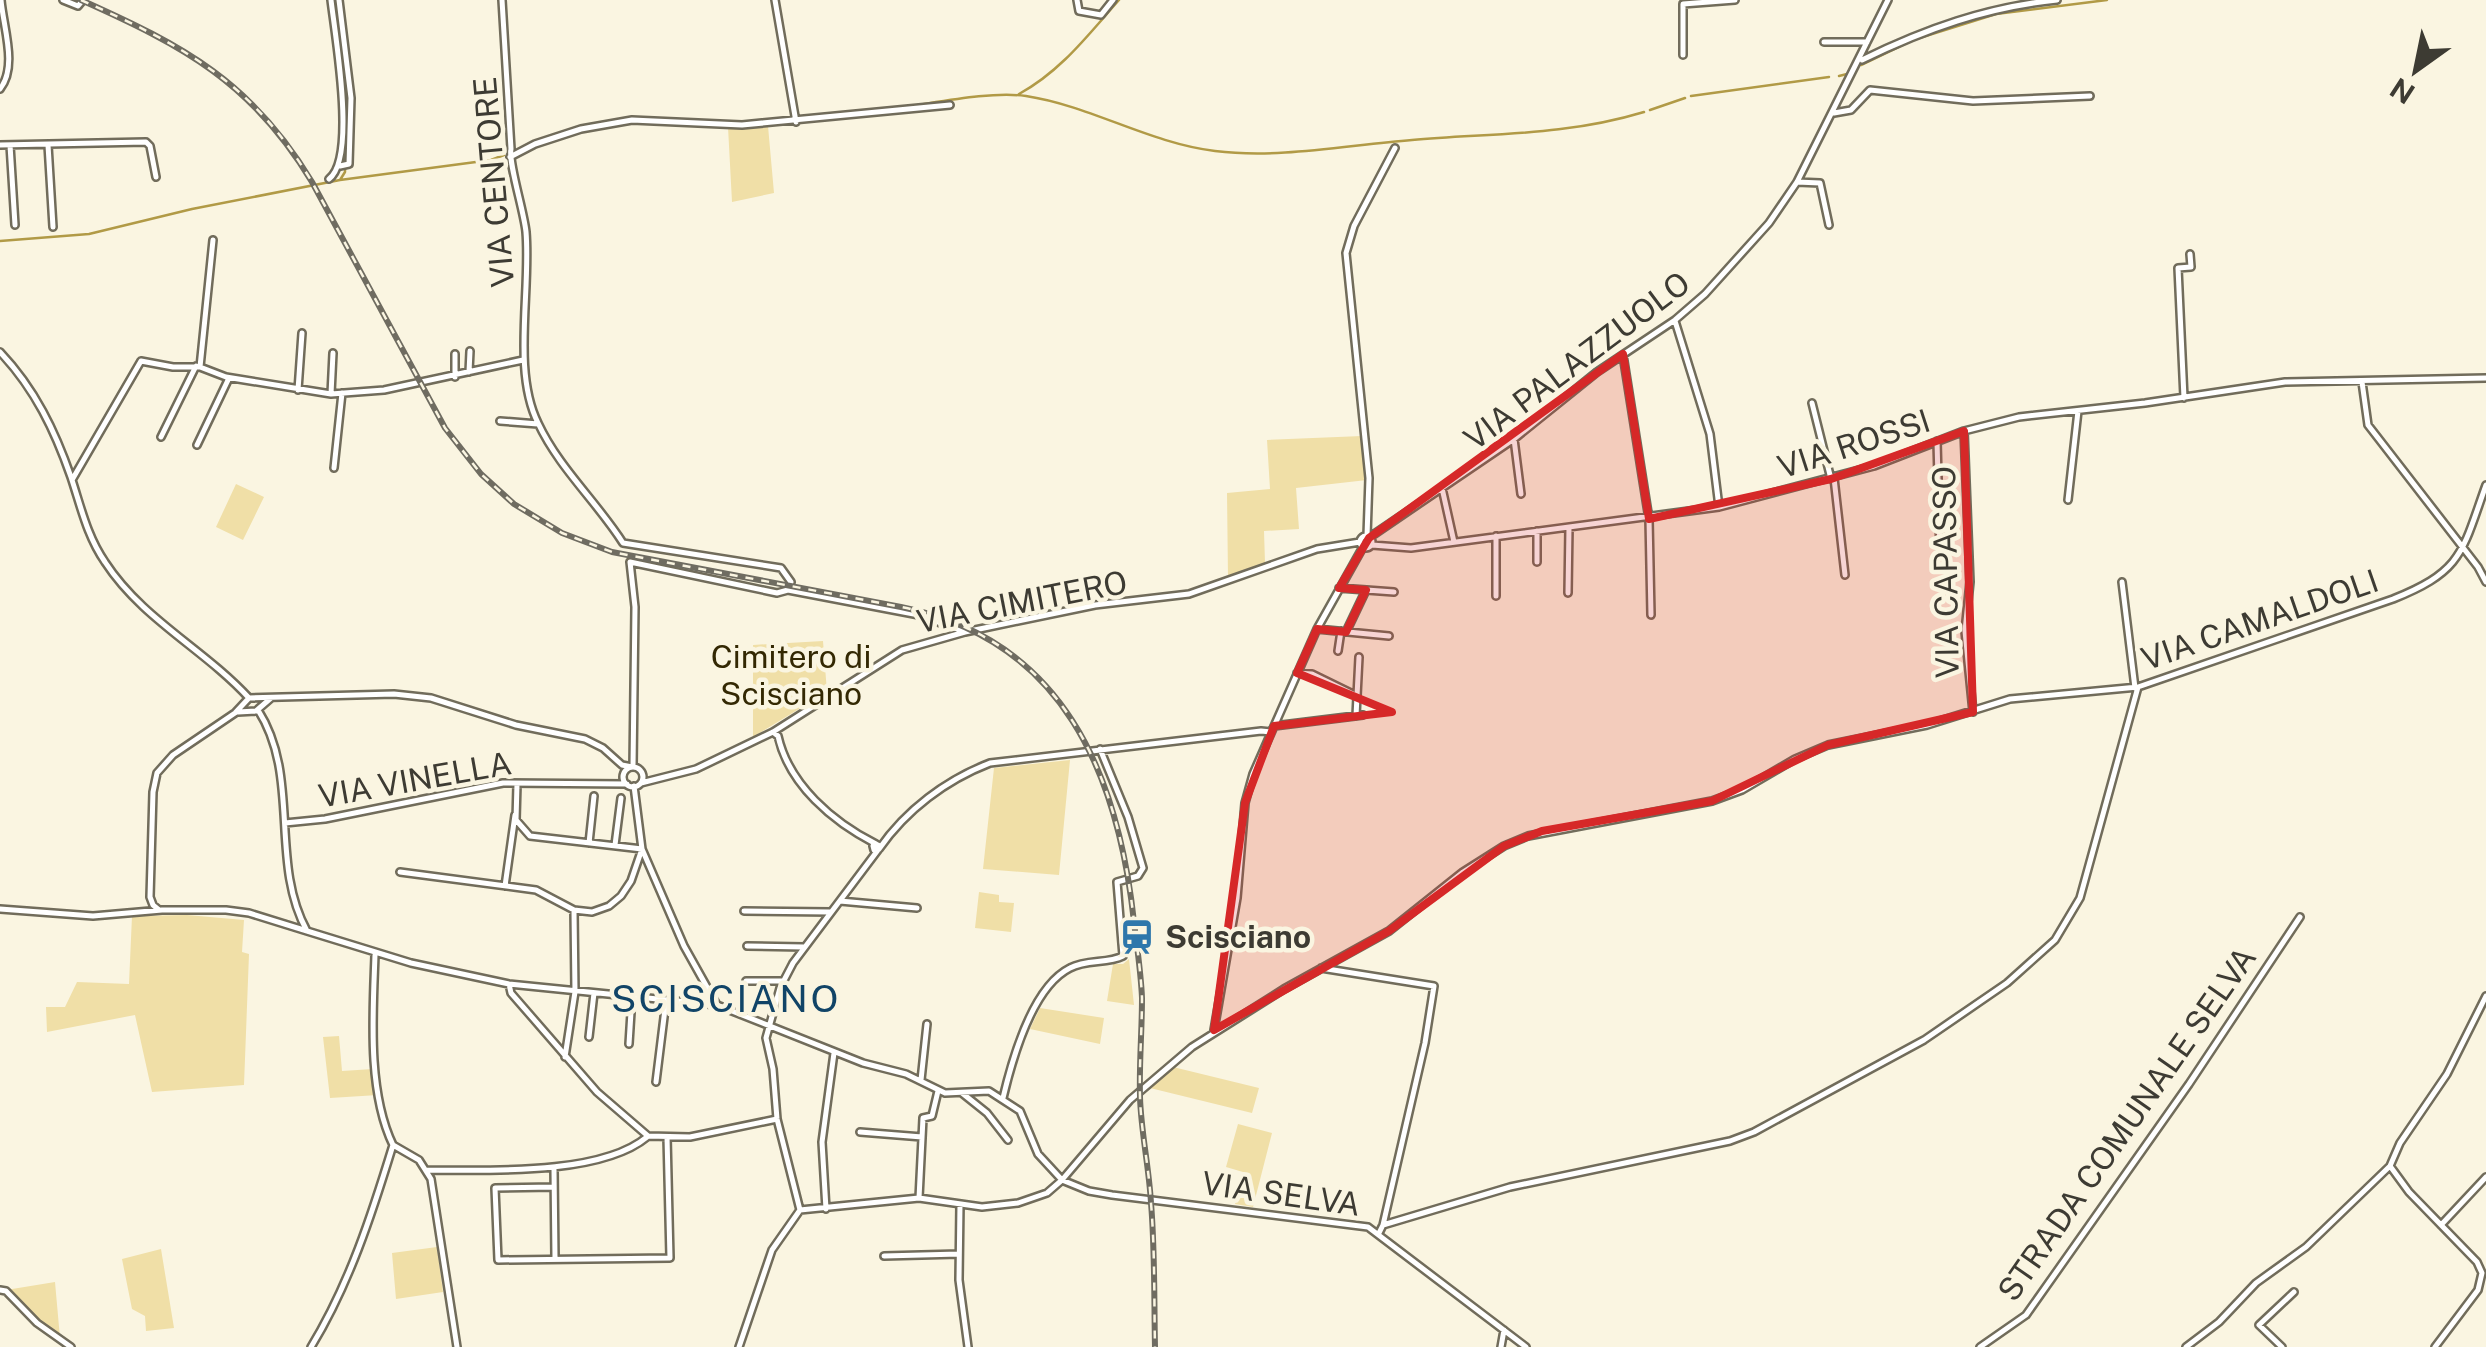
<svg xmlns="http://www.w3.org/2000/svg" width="2486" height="1347" font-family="'Public Sans',sans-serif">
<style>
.green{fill:#f0dfa7}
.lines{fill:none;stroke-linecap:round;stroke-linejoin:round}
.stream{stroke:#b19a46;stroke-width:2.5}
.minor-casing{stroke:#716c5b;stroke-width:10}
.minor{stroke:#fff;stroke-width:5}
.rail-casing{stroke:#6f6c61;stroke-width:6}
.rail{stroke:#faf5e1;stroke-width:2.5;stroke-dasharray:8;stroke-linecap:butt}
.marked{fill:#d62828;fill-opacity:0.2;stroke:#d62828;stroke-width:8;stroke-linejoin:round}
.labels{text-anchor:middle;stroke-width:9;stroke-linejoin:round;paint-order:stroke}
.street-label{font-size:32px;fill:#3d3b33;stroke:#faf5e1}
.park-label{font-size:32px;fill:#332803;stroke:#faf5e1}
.poi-label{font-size:32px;font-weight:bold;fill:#3d3b33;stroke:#faf5e1;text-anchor:start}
.quarter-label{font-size:38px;letter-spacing:2.5px;fill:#114467;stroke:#faf5e1}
</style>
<rect width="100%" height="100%" fill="#faf5e1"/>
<path class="green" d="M768,126L774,193L732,202L728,127Z
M1362,436L1367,480L1296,488L1299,529L1264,531L1265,563L1228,577L1227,493L1270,489L1267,440Z
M236,484L264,497L243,540L216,527Z
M823,641L827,692L753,737V645Z
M1070,760L1059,875L983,869L994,768Z
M979,892L999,895V902L1014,903L1011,932L975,928Z
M187,915L244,920L242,952L249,954L244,1085L152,1092L135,1015L47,1032L46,1007H65L77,982L129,984L132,916Z
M1129,959L1134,1005L1107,1001L1113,964H1123Z
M1040,1008L1104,1018L1100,1044L1030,1029Z
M339,1036L342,1071L373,1069L378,1095L330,1098L323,1037Z
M1173,1067L1259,1088L1252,1113L1150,1088Z
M1238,1124L1272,1133L1253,1207L1235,1204L1243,1172L1226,1167Z
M437,1247L443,1292L396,1299L392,1253Z
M161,1249L174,1328L146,1331L145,1316L132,1309L122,1259Z
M55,1282L60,1338L37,1322L6,1290Z"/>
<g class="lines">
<path class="stream" d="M335,0L346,83L345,172L340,180
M1861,65L1913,40L1996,14L2107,0
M1839,76L1847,74
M1019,94C1061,71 1088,35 1119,0
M1691,96L1829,77
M898,108C936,103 989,91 1026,96C1091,106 1149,143 1215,151C1280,159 1347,145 1412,140C1492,133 1565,136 1644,112
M1650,110L1685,98
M729,122L761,121
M546,138L572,129
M515,151L525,146
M0,241L89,234L192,209L340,180L491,160L504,155"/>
<defs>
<path id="minor" d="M63,0L78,6L83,0
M339,0L351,98L349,164L340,166
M502,0L511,149C508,162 524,211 526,232C531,291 512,371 538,423C559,468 597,502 623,543L781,568L791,582L788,590L777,593L630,562L635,607L633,767
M775,0L796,122
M1077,0L1079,11L1101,15L1113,0
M1824,42H1867
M1683,55V4L1735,0
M1862,60C1925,29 1987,7 2057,0
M0,89C18,67 3,26 1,0
M1834,113L1851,110L1870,90L1973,101L2090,96
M0,145L146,142L150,146L156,177
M10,145L15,225
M48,145L53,227
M510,157L535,144L581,129L632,120L742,125L950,105
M329,179C357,158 335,35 331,0
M1797,182L1820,183L1829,225
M1675,321L1710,434L1719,507
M0,352C35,389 55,431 71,477C81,507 87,536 105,562C142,619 204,649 249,698
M1623,355L1649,519L1651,615
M200,367L213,240
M469,372L470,351
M455,377V354
M2362,382L2368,425L2478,567L2486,582
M298,390L302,333
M331,394L333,353
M2184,398L2178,268L2191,267L2190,254
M1812,403L1831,479
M500,421L538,424
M1964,431L1970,582L1965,631L1973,712
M161,437L196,366
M1514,439L1521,494
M1937,441L1940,554
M197,445L229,378
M334,468L342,393
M1834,478L1845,575
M72,480L141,361L173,367H200L226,377L331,394L384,390L523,360
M1442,488L1454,542
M2068,500L2078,411
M1360 542a6 6 0 1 1 12 0a6 6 0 1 1-12 0Z
M1367,536L1369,478L1346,253L1354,226L1395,148
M1496,536V596
M1370,537L1514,439L1597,372L1675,320L1705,294L1769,223L1797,182L1888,0
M1372,545L1411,548L1719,507L1874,466L1964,431L2019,417L2145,403L2285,382L2486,378
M1537,562V531
M2122,582L2135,688
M1339,588L1394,592
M788,590L919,615L965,632
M1568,593L1569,527
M1317,629L1389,636
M1346,632L1366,590
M1338,651L1341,631
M1297,673L1312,674L1357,696L1356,716
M1357,696L1359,657
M249,698L394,694L431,698L516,725L585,739L603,748L622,765L632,767
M258,710C301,777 269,862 307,931L411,963L509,984L717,1005L863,1063L906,1074L945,1093L989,1091L1020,1111L1038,1154L1062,1180L1089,1191L1112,1195L1368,1227L1526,1347
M238,712L256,711L271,698
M1274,726L1363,715
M773,732L778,736C789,785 833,822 876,844
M623 777a10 10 0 1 1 20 0a10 10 0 1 1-20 0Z
M641,783L696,769L773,732L902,650L965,632L1095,605L1189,594L1317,549L1360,542
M517,784L516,820L530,836L642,849
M634,786L642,849L684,946L717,1005
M285,823L325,819L503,783L627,784
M589,843L594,796
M615,845L621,798
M878,845V849L874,850L873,846Z
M879,849C906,810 946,780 990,763L1261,731L1271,732
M400,872L536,890L574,910L592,912L609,906L621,896L631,881L642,849
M505,886L515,815
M840,901L917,908
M0,909L93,916L162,910H226L249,913L307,931
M159,910L153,905L150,897L153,792L157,773L173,755L235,713L249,698
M744,911L831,912
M747,946L804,947
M375,955C373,1013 367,1091 393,1145
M1321,968L1434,986L1425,1043L1383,1225
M746,981H783
M509,984L511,993L597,1092L648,1136L690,1137L777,1119
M1214,1030L1237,898L1245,803L1253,774L1317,629L1363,547
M589,1037L594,993
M629,1044L632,996
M565,1057L575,992L574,911
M921,1080L927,1024
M656,1082L666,1001
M962,1093L987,1113L1008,1140
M1003,1098C1012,1060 1032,987 1070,968C1087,959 1107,964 1123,956L1117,882L1138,876L1143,868L1128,817L1100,749
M860,1132L922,1137
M393,1145L419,1160L431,1179L457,1347
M2390,1166L2409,1192L2477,1262L2482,1273L2478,1290L2435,1347
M554,1169L555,1258
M426,1170C486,1170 600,1176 647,1137
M554,1187L495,1188L498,1260L670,1258L667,1137
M919,1198L923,1118L932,1116L938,1091
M960,1204L959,1280L968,1347
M826,1209L822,1142L834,1053
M800,1210L919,1198L982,1207L1018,1203L1047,1193L1062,1180L1130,1100L1192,1047L1284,989L1389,931L1463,872L1504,846L1528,836L1712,801L1742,790L1795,759L1828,745L1927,725L2010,699L2138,687L2393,599C2463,571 2462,552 2486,485
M800,1210L777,1119L773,1069L766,1038L780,988L793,963L878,850
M2441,1225L2486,1177
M1379,1233L1383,1225L1510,1187L1730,1141L1754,1132L1924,1040L2007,983L2055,940L2080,898L2138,687
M884,1256L959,1254
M0,1290L6,1291L37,1323L71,1347
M311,1347C349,1285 372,1214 393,1145
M739,1347L772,1250L800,1210
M1501,1347L1504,1330
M1980,1347L2026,1315L2189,1084L2300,917
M2186,1347L2219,1322L2256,1283L2306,1247L2390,1166L2400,1143L2447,1074L2486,996
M2282,1347L2259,1325L2294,1292"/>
</defs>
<use href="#minor" class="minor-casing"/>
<use href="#minor" class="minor"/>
<defs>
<path id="rail" d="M81,0C184,46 252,82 312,182L445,428L481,474L514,504L562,533L612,552L901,607C1063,639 1118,773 1134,922C1137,947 1141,973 1142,998C1142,1031 1139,1064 1140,1097C1141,1132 1149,1167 1151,1203C1155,1251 1154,1299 1155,1347"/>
</defs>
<use href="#rail" class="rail-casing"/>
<use href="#rail" class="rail"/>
</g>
<path class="marked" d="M1623,354L1649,519L1831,479L1964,431L1973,712L1828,745L1712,801L1542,831L1504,846L1389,931L1214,1030L1245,803L1274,726L1392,712L1297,673L1317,629L1346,632L1366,590L1339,588L1369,538Z"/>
<defs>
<symbol id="station-bare" viewBox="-9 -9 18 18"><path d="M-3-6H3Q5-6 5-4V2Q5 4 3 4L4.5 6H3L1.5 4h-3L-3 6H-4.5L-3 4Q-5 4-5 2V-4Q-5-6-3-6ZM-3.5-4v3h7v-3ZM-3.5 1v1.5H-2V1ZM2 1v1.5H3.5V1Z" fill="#2e77ab" stroke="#faf5e1" stroke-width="2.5" paint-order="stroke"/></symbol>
</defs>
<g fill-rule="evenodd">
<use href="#station-bare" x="1112" y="912" width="50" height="50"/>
</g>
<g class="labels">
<g class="street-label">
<text transform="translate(494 182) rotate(-95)" y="11">VIA CENTORE</text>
<text transform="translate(1577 361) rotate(-37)" y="11">VIA PALAZZUOLO</text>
<text transform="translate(1854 444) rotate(-18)" y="11">VIA ROSSI</text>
<text transform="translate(1946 572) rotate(-91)" y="11">VIA CAPASSO</text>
<text transform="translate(1022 602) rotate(-11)" y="11">VIA CIMITERO</text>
<text transform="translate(2260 620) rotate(-19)" y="11">VIA CAMALDOLI</text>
<text transform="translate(415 780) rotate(-10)" y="11">VIA VINELLA</text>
<text transform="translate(2127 1124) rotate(-55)" y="11">STRADA COMUNALE SELVA</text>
<text transform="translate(1281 1194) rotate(8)" y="11">VIA SELVA</text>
</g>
<g class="park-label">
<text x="791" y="668">Cimitero di<tspan x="791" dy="37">Scisciano</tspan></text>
</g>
<g class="poi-label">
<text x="1165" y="948">Scisciano</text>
</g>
<g class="quarter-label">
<text x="726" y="1012">SCISCIANO</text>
</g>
</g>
<g transform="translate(2416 70) rotate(213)" stroke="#faf5e1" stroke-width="8" paint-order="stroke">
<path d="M0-8L18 38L0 25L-18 38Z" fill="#3d3b33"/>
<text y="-15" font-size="28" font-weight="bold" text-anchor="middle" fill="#3d3b33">N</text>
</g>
</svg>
